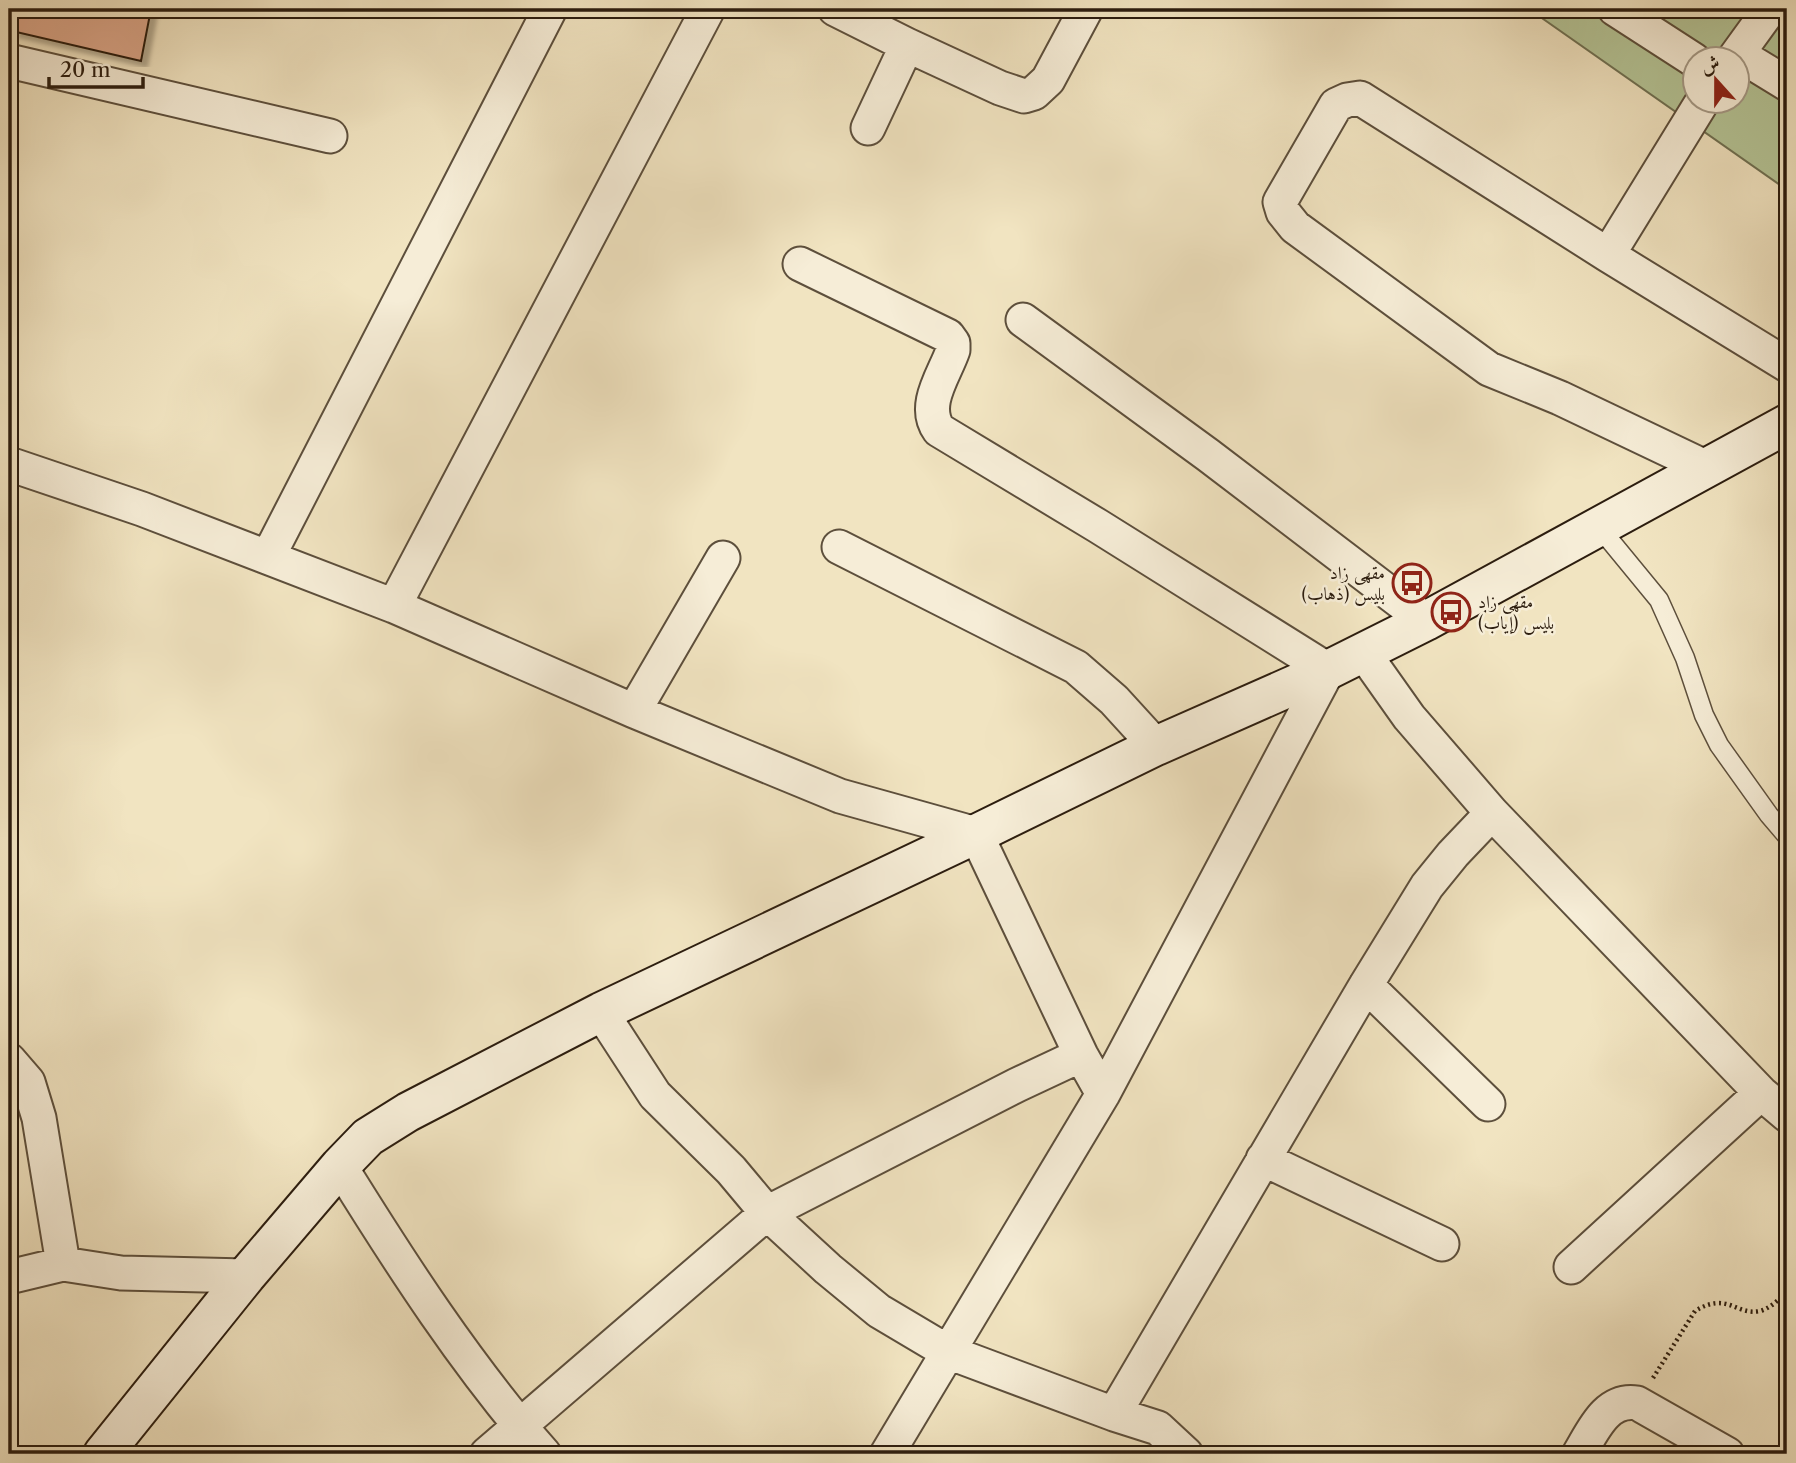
<svg xmlns="http://www.w3.org/2000/svg" width="1796" height="1463" font-family="'Libre Caslon Text',Amiri,serif">
<style>
.green{fill:#b5c597;stroke:#707153;stroke-width:2;fill-rule:evenodd}
.building{fill:#daa588;stroke:#2c1d0f;stroke-width:2;filter:url(#shadow)}
.lines{fill:none;stroke-linecap:round;stroke-linejoin:round}
.lane-casing{stroke:#5d4f3c;stroke-width:21}
.street-casing{stroke:#5d4f3c;stroke-width:37}
.secondary-casing{stroke:#2c1d0f;stroke-width:42}
.path{stroke:#2c1d0f;stroke-width:4.5;stroke-dasharray:2 3.5;stroke-linecap:butt}
.lane{stroke:#f6edd7;stroke-width:18}
.street{stroke:#f6edd7;stroke-width:33}
.secondary{stroke:#f6edd7;stroke-width:38}
.labels{text-anchor:middle;stroke-width:5;stroke-linejoin:round;paint-order:stroke}
.poi-label{font-size:18px;fill:#2c1d0f;stroke:#f6edd7;text-anchor:end}
</style>
<defs>
<filter id="shadow"><feDropShadow dx="6" dy="6" stdDeviation="2" flood-color="#0004"/></filter>
</defs>
<rect width="100%" height="100%" fill="#f1e4c1"/>
<filter id="stains"><feTurbulence type="fractalNoise" baseFrequency=".00286" numOctaves="4"/><feColorMatrix values="0 0 0 0 .2 0 0 0 0 .09 0 0 0 0 .02 0 0 0 .5 -.17"/></filter>
<radialGradient id="worn" r=".72"><stop offset=".6" stop-color="#630" stop-opacity="0"/><stop offset="1" stop-color="#630" stop-opacity=".3"/></radialGradient>
<path class="green" d="M1529,9H1787V190ZM1694,60H1736V102H1694Z"/>
<path class="building" d="M17,9H151L141,61L12,31Z"/>
<g class="lines">
<defs>
<path id="lane" d="M1599,527L1659,600L1685,658L1704,715L1719,745L1769,815L1787,836"/>
<path id="street" d="M835,9L907,45L1000,88L1024,96L1034,93L1048,80L1086,9
M1615,9L1694,60
M1738,54L1787,84
M1733,60L1770,9
M9,61L330,136
M868,128L907,45
M1608,255L1702,102
M800,264L948,336L953,343V350C945,374 921,405 939,430L1098,526L1328,670L1103,1094L887,1454
M1023,320L1208,455L1426,621
M9,464L142,509L394,606L634,711L840,796L976,834L1081,1055L1103,1094
M1707,468L1560,398L1489,369L1295,227L1283,212L1280,202L1336,105L1347,100L1360,98L1608,255L1787,365
M839,547L1076,667L1114,700L1156,746
M268,557L550,9
M394,606L708,9
M1363,652L1409,717L1492,813L1761,1093L1787,1115
M634,711L723,558
M1366,985L1488,1104
M601,1012L655,1095L731,1170L767,1213L828,1269L879,1311L948,1352L1114,1414L1158,1428L1186,1454
M9,1060L28,1082L39,1118L63,1264
M1263,1159L1442,1244
M340,1166C402,1266 466,1365 544,1454
M1571,1267L1761,1093
M9,1277L63,1264L121,1273L246,1276
M1114,1414L1366,985L1427,886L1453,854L1492,813
M487,1454L767,1213L1017,1085L1081,1055
M1579,1454C1593,1431 1606,1398 1637,1403L1727,1454"/>
<path id="secondary" d="M103,1454L246,1276L340,1166L368,1137L408,1112L601,1012L976,834L1156,746L1328,670L1426,621L1787,424"/>
</defs>
<use href="#lane" class="lane-casing"/>
<use href="#street" class="street-casing"/>
<use href="#secondary" class="secondary-casing"/>
<path class="path" d="M1653,1378L1695,1311C1728,1291 1736,1316 1760,1311C1771,1308 1779,1299 1787,1292"/>
<use href="#lane" class="lane"/>
<use href="#street" class="street"/>
<use href="#secondary" class="secondary"/>
</g>
<defs>
<symbol id="bus-ring" viewBox="-11 -11 22 22"><circle r="9.5" fill="#f6edd7" stroke="#8f2418" stroke-width="1.5"/><path d="M-5-6H5V4H4V6H2V4H-2V6H-4V4H-5ZM-3.5-4V0h7V-4ZM-3.5 1.2v1.5H-2V1.2ZM2 1.2v1.5H3.5V1.2Z" fill="#8f2418"/></symbol>
</defs>
<g fill-rule="evenodd">
<use href="#bus-ring" x="1390" y="561" width="44" height="44"/>
<use href="#bus-ring" x="1429" y="590" width="44" height="44"/>
</g>
<g class="labels">
<g class="poi-label">
<text x="1385" y="579">مقهى زاد<tspan x="1385" dy="21">بليس (ذهاب)</tspan></text>
<text x="1478" y="608" text-anchor="start">مقهى زاد<tspan x="1478" dy="21">بليس (إياب)</tspan></text>
</g>
</g>
<rect width="1796" height="1463" fill="none" stroke="#f1e4c1" stroke-width="35"/>
<rect x="10" y="10" width="1775" height="1442" fill="none" stroke="#2c1d0f" stroke-width="3.5"/>
<rect x="18" y="18" width="1761" height="1428" fill="none" stroke="#2c1d0f" stroke-width="2"/>
<g transform="translate(1716 80) rotate(339)"><circle r="33" fill="#f6edd7" stroke="#a59a87" stroke-width="2"/>
<path d="M0-5L12 26L0 18L-12 26Z" fill="#8f2418"/>
<text y="-10" font-size="19" font-weight="bold" text-anchor="middle" fill="#2c1d0f">ش</text>
</g>
<path d="M49 77v10h94v-10" fill="none" stroke="#2c1d0f" stroke-width="3.5"/>
<text x="60" y="77" font-size="21" fill="#2c1d0f" stroke="#f6edd7" stroke-width="5" paint-order="stroke">20 m</text>
<rect width="100%" height="100%" filter="url(#stains)"/>
<rect width="100%" height="100%" fill="url(#worn)"/>
</svg>
